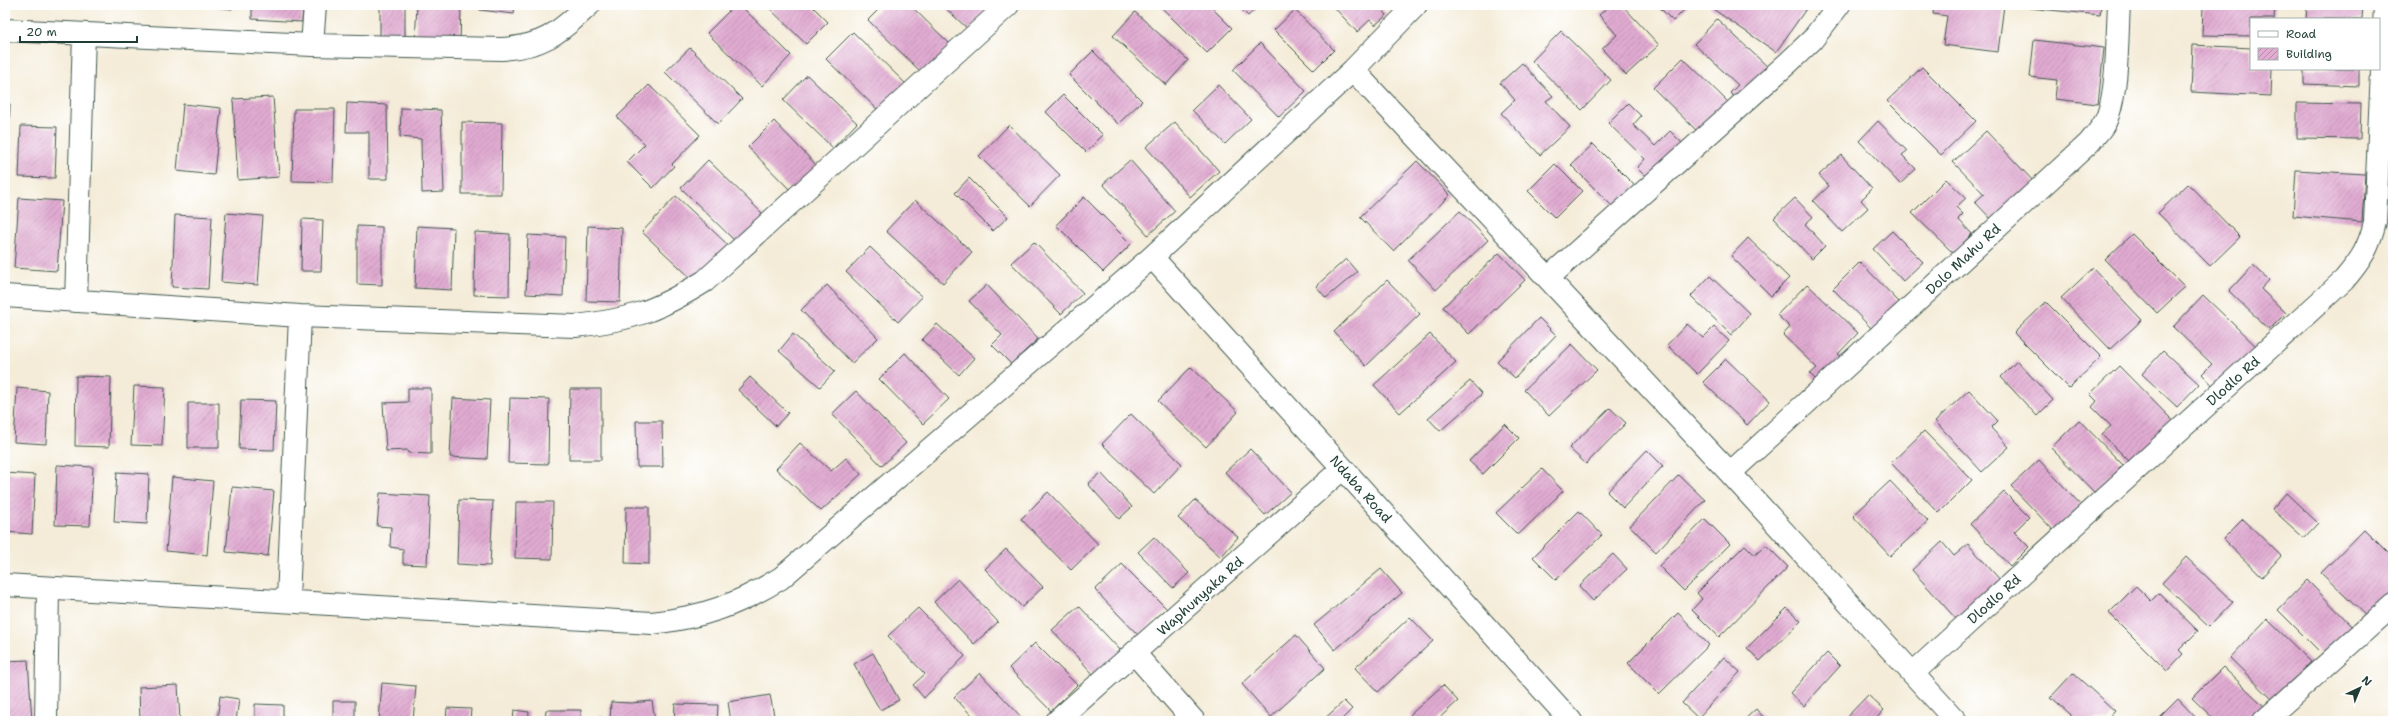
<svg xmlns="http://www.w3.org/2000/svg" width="2398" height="726" font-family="'Shantell Sans',sans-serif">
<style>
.building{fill:url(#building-hatch)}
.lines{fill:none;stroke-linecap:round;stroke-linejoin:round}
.street-casing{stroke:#3f574d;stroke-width:24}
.street{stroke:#fff;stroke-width:22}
.labels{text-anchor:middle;stroke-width:4;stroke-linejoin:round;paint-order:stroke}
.street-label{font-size:14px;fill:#1f3d34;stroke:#fff}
</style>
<defs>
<pattern id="building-hatch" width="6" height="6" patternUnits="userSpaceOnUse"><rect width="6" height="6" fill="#e1abd2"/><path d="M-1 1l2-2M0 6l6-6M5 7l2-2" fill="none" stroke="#b68cab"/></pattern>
</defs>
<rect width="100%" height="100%" fill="#fff"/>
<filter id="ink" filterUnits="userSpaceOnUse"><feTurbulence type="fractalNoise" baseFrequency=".025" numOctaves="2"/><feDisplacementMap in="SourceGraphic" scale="8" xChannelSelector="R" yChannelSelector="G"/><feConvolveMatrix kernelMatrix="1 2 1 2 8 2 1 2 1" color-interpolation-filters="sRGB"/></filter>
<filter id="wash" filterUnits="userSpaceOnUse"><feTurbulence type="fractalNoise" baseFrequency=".012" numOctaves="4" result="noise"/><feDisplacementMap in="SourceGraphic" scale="16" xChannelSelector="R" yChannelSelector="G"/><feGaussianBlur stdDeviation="0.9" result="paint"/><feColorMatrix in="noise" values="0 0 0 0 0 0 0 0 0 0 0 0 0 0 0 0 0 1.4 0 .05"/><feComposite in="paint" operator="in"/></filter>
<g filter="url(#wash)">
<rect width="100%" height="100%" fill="#f4ecd8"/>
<g id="blocks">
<path class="building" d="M199,5H232V9Z
M252,5H303L302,22L252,19Z
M380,5H405V37H380Z
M417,5H461L460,45L415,42Z
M480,5H515L514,14L480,10Z
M735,5H740L791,55L762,86L707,33Z
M766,5H811L828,22L806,44Z
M883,5H910L952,46L924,75L868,20Z
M942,5H992L969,30Z
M1159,5H1217L1213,9L1232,28L1207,53Z
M1237,5H1260L1248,16Z
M1332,5H1378L1387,15L1375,25L1370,20L1357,32Z
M1610,5H1622L1659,45L1626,75L1602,49L1617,35L1599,15Z
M1657,5H1689L1673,21Z
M1712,5H1800L1806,9L1776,52L1710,7Z
M1934,5H2004L1998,52L1943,45L1947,16L1933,14Z
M2029,5H2101L2100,15L2029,8Z
M2203,5H2275L2274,19H2251V36L2202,35Z
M2307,5H2363L2362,19H2306Z
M1295,10L1334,50L1314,70L1274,30Z
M1135,12L1188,60L1166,85L1113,36Z
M1717,19L1771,70L1741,103L1730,93L1738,85L1694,44Z
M1561,31L1611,80L1582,110L1532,61Z
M853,32L910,88L883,115L826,59Z
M2034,40L2104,48L2098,104L2055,99L2057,80L2030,77Z
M1260,43L1306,91L1279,117L1233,70Z
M2193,45L2251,48V69H2272L2271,96L2191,92Z
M690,48L742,99L718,124L665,72Z
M1093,51L1142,101L1118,124L1069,75Z
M1683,58L1728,102L1698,132L1653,88Z
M1522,63L1553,96L1546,101L1570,127L1540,155L1501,113L1515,100L1500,83Z
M1922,67L1976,121L1941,155L1887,101Z
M2304,69H2359V86L2304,84Z
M807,75L857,123L833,148L783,100Z
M649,85L700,135L672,164L674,166L653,188L627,162L645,144L617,117Z
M1218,85L1251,119L1225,144L1192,110Z
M1063,95L1103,135L1086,152L1046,112Z
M273,97L279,177L238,180L233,99Z
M347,103L387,105L388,179H369V132H346Z
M1628,103L1641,116L1633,125L1655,146L1670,131L1685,146L1651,182L1637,168L1645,159L1608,123Z
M2297,103L2361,104L2360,139L2297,138Z
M5,104H10L7,176H5Z
M183,104L221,108L214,175L177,171Z
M401,108L441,110L444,192L422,193L421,139L400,137Z
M294,109H335L333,182L292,181Z
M774,121L819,168L793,193L748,147Z
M1878,121L1907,151L1902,155L1916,169L1900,184L1859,141Z
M462,122L502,123L501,194H462Z
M1175,122L1219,171L1190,197L1146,147Z
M1009,125L1060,175L1030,206L979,156Z
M21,126L57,127L55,178L19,177Z
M1986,131L2035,183L1994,222L1975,202L1984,194L1953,162Z
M1593,144L1636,187L1614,208L1571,165Z
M1841,155L1872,189L1861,200L1868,208L1842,232L1813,201L1829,186L1819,175Z
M708,160L766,217L739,245L681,188Z
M1130,160L1175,211L1148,235L1103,184Z
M1417,161L1450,195L1393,251L1360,217Z
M1555,164L1582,191L1555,218L1528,191Z
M2296,170L2365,174L2362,222L2293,216Z
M969,178L1008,217L993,231L955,193Z
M1946,179L1966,198L1956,207L1963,214L1958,219L1972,234L1953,253L1912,213Z
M2188,184L2240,237L2210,266L2158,213Z
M676,196L728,245L694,281L642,232Z
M1084,197L1131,244L1103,272L1056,225Z
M19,198L62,201L57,271L14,268Z
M1795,198L1813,217L1805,224L1825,246L1812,259L1774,218Z
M915,200L972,252L943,283L886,231Z
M1460,211L1488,240L1436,290L1408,260Z
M226,213L263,216L258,285L221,282Z
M175,215L212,217L208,289L172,287Z
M302,219L323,220L321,271H301Z
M357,226L382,227V285L357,284Z
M417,226L454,228L452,290L415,288Z
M588,226L622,228L620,302L586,301Z
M1892,231L1923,262L1903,281L1873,249Z
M475,232L510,234L509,296L474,295Z
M2132,234L2185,287L2157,313L2105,260Z
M528,235L565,237L563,296L526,294Z
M1748,238L1789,278L1771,296L1731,256Z
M1034,242L1083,293L1061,314L1011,263Z
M870,247L922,297L898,322L846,272Z
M1499,253L1525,280L1469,334L1443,307Z
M1346,259L1357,272L1326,298L1316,286Z
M1860,262L1901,304L1874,331L1833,289Z
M2253,265L2269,280L2261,289L2286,313L2269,330L2229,291Z
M2093,268L2142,320L2110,349L2061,298Z
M1710,276L1750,314L1731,335L1691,296Z
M1387,280L1420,314L1366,366L1334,332Z
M1807,284L1858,333L1838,354L1845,361L1821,385L1810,374L1817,368L1783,335L1790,327L1777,315Z
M827,285L878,338L852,363L801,310Z
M987,285L1038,339L1011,364L992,345L1002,335L969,301Z
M2203,295L2259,349L2218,391L2202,374L2212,364L2173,327Z
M2046,302L2101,357L2069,388L2014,333Z
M1539,318L1556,335L1515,378L1497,361Z
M937,324L974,358L959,375L922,340Z
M1687,324L1703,338L1714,327L1729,341L1697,374L1667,345Z
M793,334L835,371L820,387L779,351Z
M1430,334L1456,362L1400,413L1374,385Z
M1572,344L1597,370L1549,416L1524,390Z
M2163,351L2199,384L2177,407L2142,374Z
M905,353L949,399L923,424L879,379Z
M1726,359L1770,401L1747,425L1703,382Z
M2017,361L2053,400L2037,416L2001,377Z
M2119,366L2176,424L2134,466L2102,434L2111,426L2092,407L2097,401L2090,394Z
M1191,367L1238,412L1206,447L1158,401Z
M76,376L111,377L109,447L75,446Z
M750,377L788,413L776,426L738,390Z
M1470,381L1482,394L1440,431L1428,418Z
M134,386L165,387L162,446L131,445Z
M17,388L48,391L46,444L14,442Z
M408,388H431V454L408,453L407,450L386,451L383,403L408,402Z
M570,389H601V460H569Z
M1969,390L1998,421L1991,428L2009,447L1982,472L1935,421Z
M856,391L906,443L882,466L832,414Z
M453,398L490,400L487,459L450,457Z
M510,398L549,399L548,464L508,463Z
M241,400L276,401L274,450L239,449Z
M188,403H219V448H188Z
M1610,408L1626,423L1586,464L1569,448Z
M1131,414L1182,464L1154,494L1102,444Z
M2079,420L2123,465L2095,493L2051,448Z
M636,421H662L663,467H637Z
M1505,424L1519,438L1483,474L1469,461Z
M1924,431L1972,480L1939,513L1891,463Z
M800,443L831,471L846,458L861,474L821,511L776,469Z
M1250,449L1291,492L1265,515L1225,472Z
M1647,450L1663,466L1623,508L1607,492Z
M2039,460L2082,506L2055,532L2011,486Z
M57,465L93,467L90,526L55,525Z
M1542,469L1563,491L1518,535L1496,513Z
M117,472L149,474L147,524L114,522Z
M5,473L35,475L32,534L5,532Z
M1101,473L1132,507L1119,519L1088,484Z
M1679,475L1705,500L1656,552L1630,526Z
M172,477L213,481L207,555L166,551Z
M1890,481L1928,521L1890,556L1853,516Z
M232,487L274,491L268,556L226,552Z
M1048,492L1098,544L1071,570L1021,519Z
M2004,492L2029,517L2014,532L2029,547L2010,566L1970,524Z
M380,493L430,496L427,565L403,564V549L390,547L391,527L377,526Z
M2286,493L2318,523L2304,538L2272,509Z
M459,500L493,501L490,566L457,564Z
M1195,500L1238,537L1221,557L1178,518Z
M516,502H553L552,559L515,558Z
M626,507H649V564L625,563Z
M1579,511L1602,535L1556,580L1533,557Z
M1705,519L1730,544L1684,591L1659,566Z
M2243,519L2281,556L2262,577L2223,539Z
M2364,529L2393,558V599L2371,621L2321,573Z
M1154,537L1189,573L1173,588L1138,552Z
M1942,542L1954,556L1968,544L2002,582L1958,621L1912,570Z
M1745,545L1755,555L1766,545L1788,567L1719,637L1692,610L1702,599L1697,593Z
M1006,549L1043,587L1022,607L985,569Z
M1613,554L1627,569L1593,601L1579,586Z
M2186,557L2233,602L2209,627L2162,583Z
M1122,564L1167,609L1139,636L1095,590Z
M1381,569L1402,593L1335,650L1314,625Z
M958,579L998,622L974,644L934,602Z
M2307,580L2358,632L2329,661L2278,610Z
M2136,586L2151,601L2159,593L2198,631L2179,650L2183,654L2167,671L2109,613Z
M1079,606L1121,651L1094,675L1052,630Z
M918,608L965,656L924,698L913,685L925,674L888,636Z
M1787,608L1801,621L1760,661L1747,648Z
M1678,613L1709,645L1659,694L1628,663Z
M1410,617L1433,641L1378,692L1355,668Z
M2267,619L2311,662L2273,700L2230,658Z
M1296,635L1325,668L1271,717L1242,684Z
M1035,643L1077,685L1051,711L1009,668Z
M873,653L899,700L880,710L854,664Z
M1827,653L1840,666L1804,706L1790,693Z
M1724,657L1740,672L1698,718L1682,703Z
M28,660L32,721H5V661Z
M2223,667L2264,706L2250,721H2216L2192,698Z
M980,673L1025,721H977L954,697Z
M2073,673L2115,711L2106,721H2078L2051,697Z
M382,683L416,686L413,721H379Z
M178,685L180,721H140L139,687Z
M1443,685L1458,701L1436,721H1415L1410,715Z
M770,695L775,721H731L728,702Z
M1868,695L1884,710L1874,721H1843Z
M220,696L239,699L236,721H217Z
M2178,699L2199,721H2156Z
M333,701H355V721H333Z
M652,701L655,721H610L611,702L631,703Z
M1344,701L1352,709L1340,721H1322Z
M255,704L283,705V721H255Z
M675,704L718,705L717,721H674Z
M447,708L471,709L470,721H446Z
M1756,709L1767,721H1743Z
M514,710L529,712L528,721H513Z
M546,710H581V721H545Z
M592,717H602V721H591Z"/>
</g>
</g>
<g filter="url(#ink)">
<use href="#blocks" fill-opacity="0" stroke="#3f574d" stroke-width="1"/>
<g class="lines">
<defs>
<path id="street" d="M5,30L312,45L502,49C545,46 558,33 589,5
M312,45L315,5
M1353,70L1730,473L1956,721
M1152,257L1571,721
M1548,278L1789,62L1812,40L1839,5
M5,296L300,316L575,326C631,320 657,311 705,281L1008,5
M76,301L84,34
M1730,473L2089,143C2096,134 2105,126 2108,115C2118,88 2117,35 2119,5
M5,585L652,623C704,617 737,605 781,578L1152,257L1353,70L1416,5
M288,600L300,316
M1135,654L1194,721
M1913,673L2344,280C2361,260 2369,248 2375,222L2385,5
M46,721L48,588
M1057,721L1342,469
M2264,721L2393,605"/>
</defs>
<use href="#street" class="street-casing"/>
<use href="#street" class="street"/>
</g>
</g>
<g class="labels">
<g class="street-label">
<text transform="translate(1963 259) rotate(-43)" y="5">Dolo Mahu Rd</text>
<text transform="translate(2233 381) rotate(-42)" y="5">Dlodlo Rd</text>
<text transform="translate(1361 489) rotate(48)" y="5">Ndaba Road</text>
<text transform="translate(1200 596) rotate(-42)" y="5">Waphunyaka Rd</text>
<text transform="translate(1994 599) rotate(-42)" y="5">Dlodlo Rd</text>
</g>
</g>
<rect width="2398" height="726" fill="none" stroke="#fff" stroke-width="20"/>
<rect x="2250" y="18" width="130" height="52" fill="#ffffff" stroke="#a5b1ae"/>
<rect x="2258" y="31" width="20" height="6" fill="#ffffff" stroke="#a5b1ae"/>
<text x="2286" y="38" font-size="12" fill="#1f3d34">Road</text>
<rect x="2258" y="48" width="20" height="12" fill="url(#building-hatch)" stroke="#a5b1ae"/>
<text x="2286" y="58" font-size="12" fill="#1f3d34">Building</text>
<g transform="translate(2360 688) rotate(44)" stroke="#ffffff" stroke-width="3" paint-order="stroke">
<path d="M0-3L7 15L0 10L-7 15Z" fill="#1f3d34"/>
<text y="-6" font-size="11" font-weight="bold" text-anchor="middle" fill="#1f3d34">N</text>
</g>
<path d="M20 36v6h117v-6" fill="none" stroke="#1f3d34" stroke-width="2"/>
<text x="26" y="36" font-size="12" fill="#1f3d34" stroke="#ffffff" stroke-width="3" paint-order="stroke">20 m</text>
</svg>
